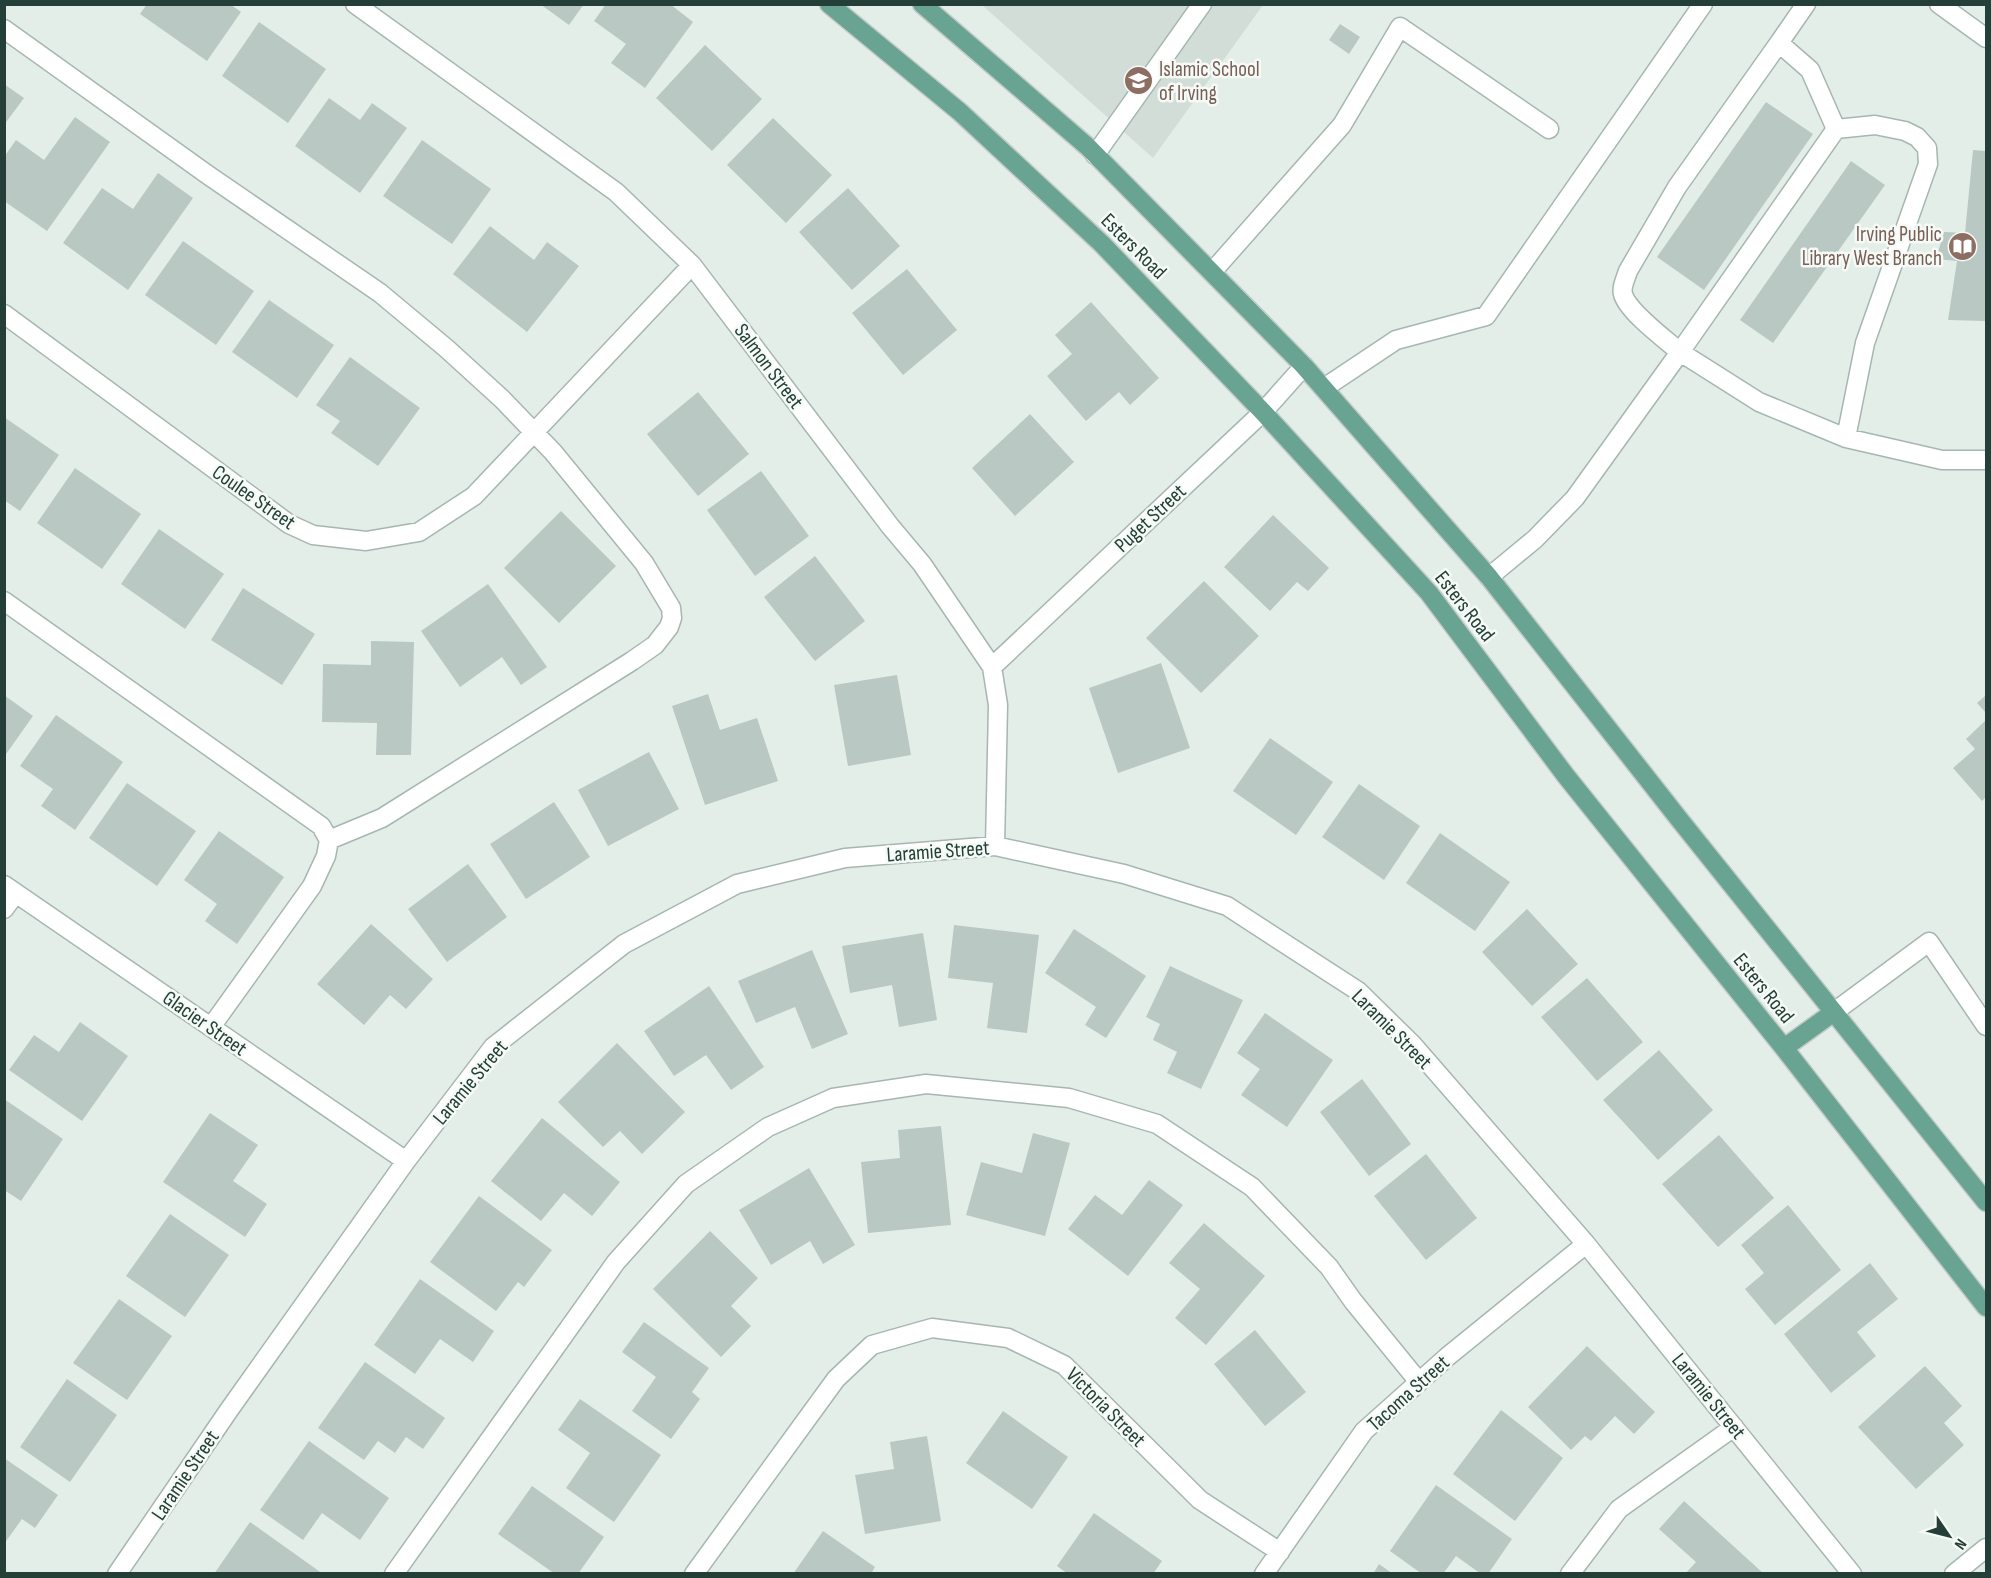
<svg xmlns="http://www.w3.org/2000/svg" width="1991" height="1578" font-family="'Sofia Sans Condensed',sans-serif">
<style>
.built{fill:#d2ddd8}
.building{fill:#b9c8c2}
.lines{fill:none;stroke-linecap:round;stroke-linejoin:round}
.minor-casing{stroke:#a6b6b0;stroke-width:21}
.major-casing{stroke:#c1c9c7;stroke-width:21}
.minor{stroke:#fff;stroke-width:18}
.major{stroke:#69a392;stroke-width:18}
.labels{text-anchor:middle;stroke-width:5;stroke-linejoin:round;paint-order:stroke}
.education-label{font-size:21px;fill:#785e54;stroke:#f5faf7;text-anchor:start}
.street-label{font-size:21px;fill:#233f37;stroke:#f5faf7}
</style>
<rect width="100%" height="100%" fill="#e4eee9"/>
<path class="built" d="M982,5H1263L1153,158Z"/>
<path class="building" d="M147,4H230L241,12L207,61L140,14Z
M540,4H584L569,25Z
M606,4H670L693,22L645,88L611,63L626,44L594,21Z
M259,22L326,69L288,123L222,76Z
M1340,24L1360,37L1349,54L1329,40Z
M705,45L762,99L712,151L656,98Z
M4,84L24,98L4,125Z
M329,98L360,120L372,103L407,128L360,193L295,146Z
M1766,102L1813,134L1704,290L1657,257Z
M75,117L110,142L47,231L4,201V157L16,140L44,160Z
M773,118L832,175L786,223L727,165Z
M422,140L491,189L452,244L383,196Z
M1973,150L1986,151V321L1948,320L1957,261L1936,259L1944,232L1965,233Z
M1851,161L1885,185L1773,343L1740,320Z
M158,173L193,198L128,290L63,243L102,188L133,209Z
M848,188L900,246L852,290L799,232Z
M490,226L534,260L547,242L579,266L527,332L453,274Z
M183,241L254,291L216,345L145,295Z
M907,269L957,330L903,375L852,313Z
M269,300L334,345L297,398L232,352Z
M1091,302L1159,378L1130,405L1119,392L1086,421L1047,376L1072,354L1055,335Z
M350,357L420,408L378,466L331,433L340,421L316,405Z
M698,392L749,454L698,496L647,434Z
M1030,414L1074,462L1015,516L972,468Z
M4,417L59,455L20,511L4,500Z
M75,468L141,514L102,569L37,523Z
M761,471L809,536L755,576L707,510Z
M561,511L616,566L559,623L504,568Z
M1273,515L1329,568L1308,591L1297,582L1270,611L1224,567Z
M159,529L224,574L185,629L121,584Z
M815,556L865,621L815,661L764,597Z
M1204,581L1259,636L1201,693L1146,638Z
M488,584L547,667L521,685L502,657L460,687L421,631Z
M243,588L315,634L282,685L211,640Z
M371,641L414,642L411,755H376L377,723L322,722L323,664L371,665Z
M1161,663L1190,748L1118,773L1089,688Z
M897,675L911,755L848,766L834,685Z
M708,694L720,730L757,718L778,781L705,805L672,706Z
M4,695L33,716L4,757Z
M1986,695V713L1977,703Z
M56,715L123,762L75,830L41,806L53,789L20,766Z
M1986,720V797L1982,801L1953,768L1975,749L1966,739Z
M1270,738L1333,782L1296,835L1233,791Z
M649,752L679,809L608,846L578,790Z
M127,783L196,831L157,886L89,838Z
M1359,784L1420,826L1384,880L1322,837Z
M554,802L590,857L526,899L490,844Z
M219,831L284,877L237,944L205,921L217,904L184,880Z
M1440,833L1510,882L1475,931L1406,883Z
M468,864L507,917L447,962L408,909Z
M1527,909L1578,964L1532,1006L1482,952Z
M371,924L433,979L406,1009L390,995L364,1025L317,984Z
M954,925L1039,935L1027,1033L987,1028L993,983L948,978Z
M1074,929L1146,976L1106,1038L1085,1025L1096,1007L1045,973Z
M923,933L937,1020L899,1027L892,985L850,993L842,946Z
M812,950L848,1034L812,1049L795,1007L756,1023L738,981Z
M1170,966L1243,1000L1201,1089L1167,1073L1177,1052L1153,1040L1160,1024L1146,1017Z
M1587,978L1643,1042L1597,1081L1541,1017Z
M709,986L764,1067L731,1090L706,1055L674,1076L644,1031Z
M1265,1013L1333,1060L1287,1127L1241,1095L1260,1069L1237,1053Z
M80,1022L128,1056L82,1121L9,1070L34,1035L59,1052Z
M617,1043L685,1112L642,1154L620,1131L603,1147L558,1102Z
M1659,1050L1713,1110L1658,1160L1603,1100Z
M1362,1079L1411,1144L1369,1176L1320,1112Z
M4,1099L63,1139L21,1201L4,1190Z
M210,1113L258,1145L233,1181L267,1204L245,1237L163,1182Z
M542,1118L620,1182L592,1216L564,1193L541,1221L491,1181Z
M941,1126L951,1225L868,1233L861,1162L900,1158L898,1130Z
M1033,1133L1070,1143L1045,1236L966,1215L981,1162L1022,1173Z
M1719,1135L1774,1198L1718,1247L1662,1184Z
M1426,1154L1477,1218L1426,1260L1374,1196Z
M809,1168L855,1245L823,1264L810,1241L771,1265L739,1210Z
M1149,1180L1183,1205L1128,1276L1068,1229L1095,1195L1122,1215Z
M479,1196L552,1250L524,1287L518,1282L496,1311L430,1262Z
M1788,1205L1841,1270L1775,1325L1745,1289L1764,1273L1741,1245Z
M170,1214L229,1255L185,1317L126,1276Z
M1204,1223L1265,1276L1206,1345L1175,1318L1200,1289L1169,1263Z
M710,1231L758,1278L731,1306L751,1326L721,1357L653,1289Z
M1870,1263L1898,1299L1857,1332L1876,1356L1831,1393L1784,1334Z
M420,1279L494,1331L473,1362L440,1339L415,1374L374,1345Z
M119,1299L172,1336L127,1400L73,1363Z
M644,1322L709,1368L692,1392L700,1399L671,1439L632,1411L656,1377L622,1352Z
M1255,1330L1306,1392L1265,1426L1214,1364Z
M1587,1346L1655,1412L1634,1434L1615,1416L1591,1441L1585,1436L1571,1450L1528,1407Z
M365,1362L445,1418L423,1449L406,1437L395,1453L378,1441L364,1460L318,1428Z
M1925,1366L1962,1406L1944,1423L1964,1445L1916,1489L1858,1427Z
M67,1379L117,1415L70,1482L20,1447Z
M580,1399L661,1455L614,1522L566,1488L590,1453L558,1430Z
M1501,1410L1563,1458L1515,1521L1453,1474Z
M1003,1411L1068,1457L1032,1509L966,1463Z
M927,1436L941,1521L865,1534L855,1475L894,1469L890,1442Z
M309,1441L389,1498L360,1540L322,1513L303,1540L260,1510Z
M4,1458L58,1495L35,1528L22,1519L4,1544Z
M1436,1485L1512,1539L1488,1574H1481L1456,1556L1443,1574H1422L1390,1551Z
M532,1486L604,1537L578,1574H555L498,1534Z
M1684,1501L1764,1574H1685L1696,1562L1659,1529Z
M1094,1513L1162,1561L1153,1574H1068L1057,1566Z
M250,1522L323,1574H214Z
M823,1531L875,1567L871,1574H793Z
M1379,1564L1393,1574H1373Z"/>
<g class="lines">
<defs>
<path id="minor" d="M355,4L616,192L692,265L890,526L922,564L992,667L998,705L995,846
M1939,4L1986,38
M4,29L208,175L380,293L446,348L502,399L553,452L644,563L671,608L672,618L669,627L655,645L632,661L382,818L329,840
M1779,43L1806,4
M1836,129L1810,70L1779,43L1677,187L1628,271C1626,278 1621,287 1623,294C1627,311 1666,340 1680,352L1836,129L1875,125L1905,131L1917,137L1927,148L1928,164L1865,343L1846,438
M1095,155L1202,4
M1212,272L1342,125L1400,27L1549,129
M4,314L289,524L313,535L366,541L419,532L474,496L692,265
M1324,388L1396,340L1486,316L1703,4
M1489,577L1535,539L1575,498L1680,352L1759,402L1846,438L1942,460H1986
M4,601L321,826L329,840L326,856L312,886L211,1027
M992,667L1263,412L1304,366
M4,885L406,1161
M4,909L16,893
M1834,1012L1929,942L1986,1026
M117,1574L229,1410L406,1161L493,1047L624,944L737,884L845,858L995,846L1124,874L1227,906L1358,991L1412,1044L1586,1244L1852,1574
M394,1574L616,1262L686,1184L768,1127L833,1098L926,1084L1069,1098L1157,1124L1252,1187L1329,1267L1353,1301L1419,1382
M694,1574L836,1379L872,1345L932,1328L1008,1338L1064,1365L1200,1500L1280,1552
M1264,1574L1364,1431L1447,1357L1586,1244
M1570,1574L1619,1509L1734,1427
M1954,1574L1986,1548"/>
<path id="major" d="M829,4L960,112L1102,244L1263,412L1429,593L1566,776L1784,1048L1986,1307
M922,4L1088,147L1304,366L1489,577L1679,819L1986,1202
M1784,1048L1834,1012"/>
</defs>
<use href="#minor" class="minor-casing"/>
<use href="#major" class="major-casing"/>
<use href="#minor" class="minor"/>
<use href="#major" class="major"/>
</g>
<defs>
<symbol id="school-disc" viewBox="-11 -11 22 22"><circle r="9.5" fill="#8d6e63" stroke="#f5faf7"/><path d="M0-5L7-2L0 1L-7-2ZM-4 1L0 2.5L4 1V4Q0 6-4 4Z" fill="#fff"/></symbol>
<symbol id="library-disc" viewBox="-11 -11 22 22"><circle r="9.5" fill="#8d6e63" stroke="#f5faf7"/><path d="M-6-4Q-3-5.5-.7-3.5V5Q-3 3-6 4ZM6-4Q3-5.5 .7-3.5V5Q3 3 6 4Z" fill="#fff"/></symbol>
</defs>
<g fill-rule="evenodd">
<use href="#school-disc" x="1122" y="64" width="33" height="33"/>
<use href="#library-disc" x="1946" y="230" width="33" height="33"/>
</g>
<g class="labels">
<g class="education-label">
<text x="1159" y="76">Islamic School<tspan x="1159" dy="24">of Irving</tspan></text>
<text x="1942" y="241" text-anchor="end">Irving Public<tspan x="1942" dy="24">Library West Branch</tspan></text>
</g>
<g class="street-label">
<text transform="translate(1134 246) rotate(45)" y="7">Esters Road</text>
<text transform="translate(769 366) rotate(53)" y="7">Salmon Street</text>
<text transform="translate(254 497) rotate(35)" y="7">Coulee Street</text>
<text transform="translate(1150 518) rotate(-43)" y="7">Puget Street</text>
<text transform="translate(1465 606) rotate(52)" y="7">Esters Road</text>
<text transform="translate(938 851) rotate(-4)" y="7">Laramie Street</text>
<text transform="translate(1764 988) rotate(51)" y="7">Esters Road</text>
<text transform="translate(205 1023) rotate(35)" y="7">Glacier Street</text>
<text transform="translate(1392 1029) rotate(45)" y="7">Laramie Street</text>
<text transform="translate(470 1082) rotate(-50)" y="7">Laramie Street</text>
<text transform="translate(1408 1393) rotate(-42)" y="7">Tacoma Street</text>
<text transform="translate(1709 1396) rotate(51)" y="7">Laramie Street</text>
<text transform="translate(1106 1407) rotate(45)" y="7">Victoria Street</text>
<text transform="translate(185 1475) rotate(-56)" y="7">Laramie Street</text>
</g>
</g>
<rect width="1991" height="1578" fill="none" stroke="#233f37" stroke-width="12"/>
<g transform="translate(1949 1536) rotate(125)" stroke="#f5faf7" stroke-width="4.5" paint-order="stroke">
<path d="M0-4.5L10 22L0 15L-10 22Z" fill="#233f37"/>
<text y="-9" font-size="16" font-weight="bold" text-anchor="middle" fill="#233f37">N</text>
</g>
</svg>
